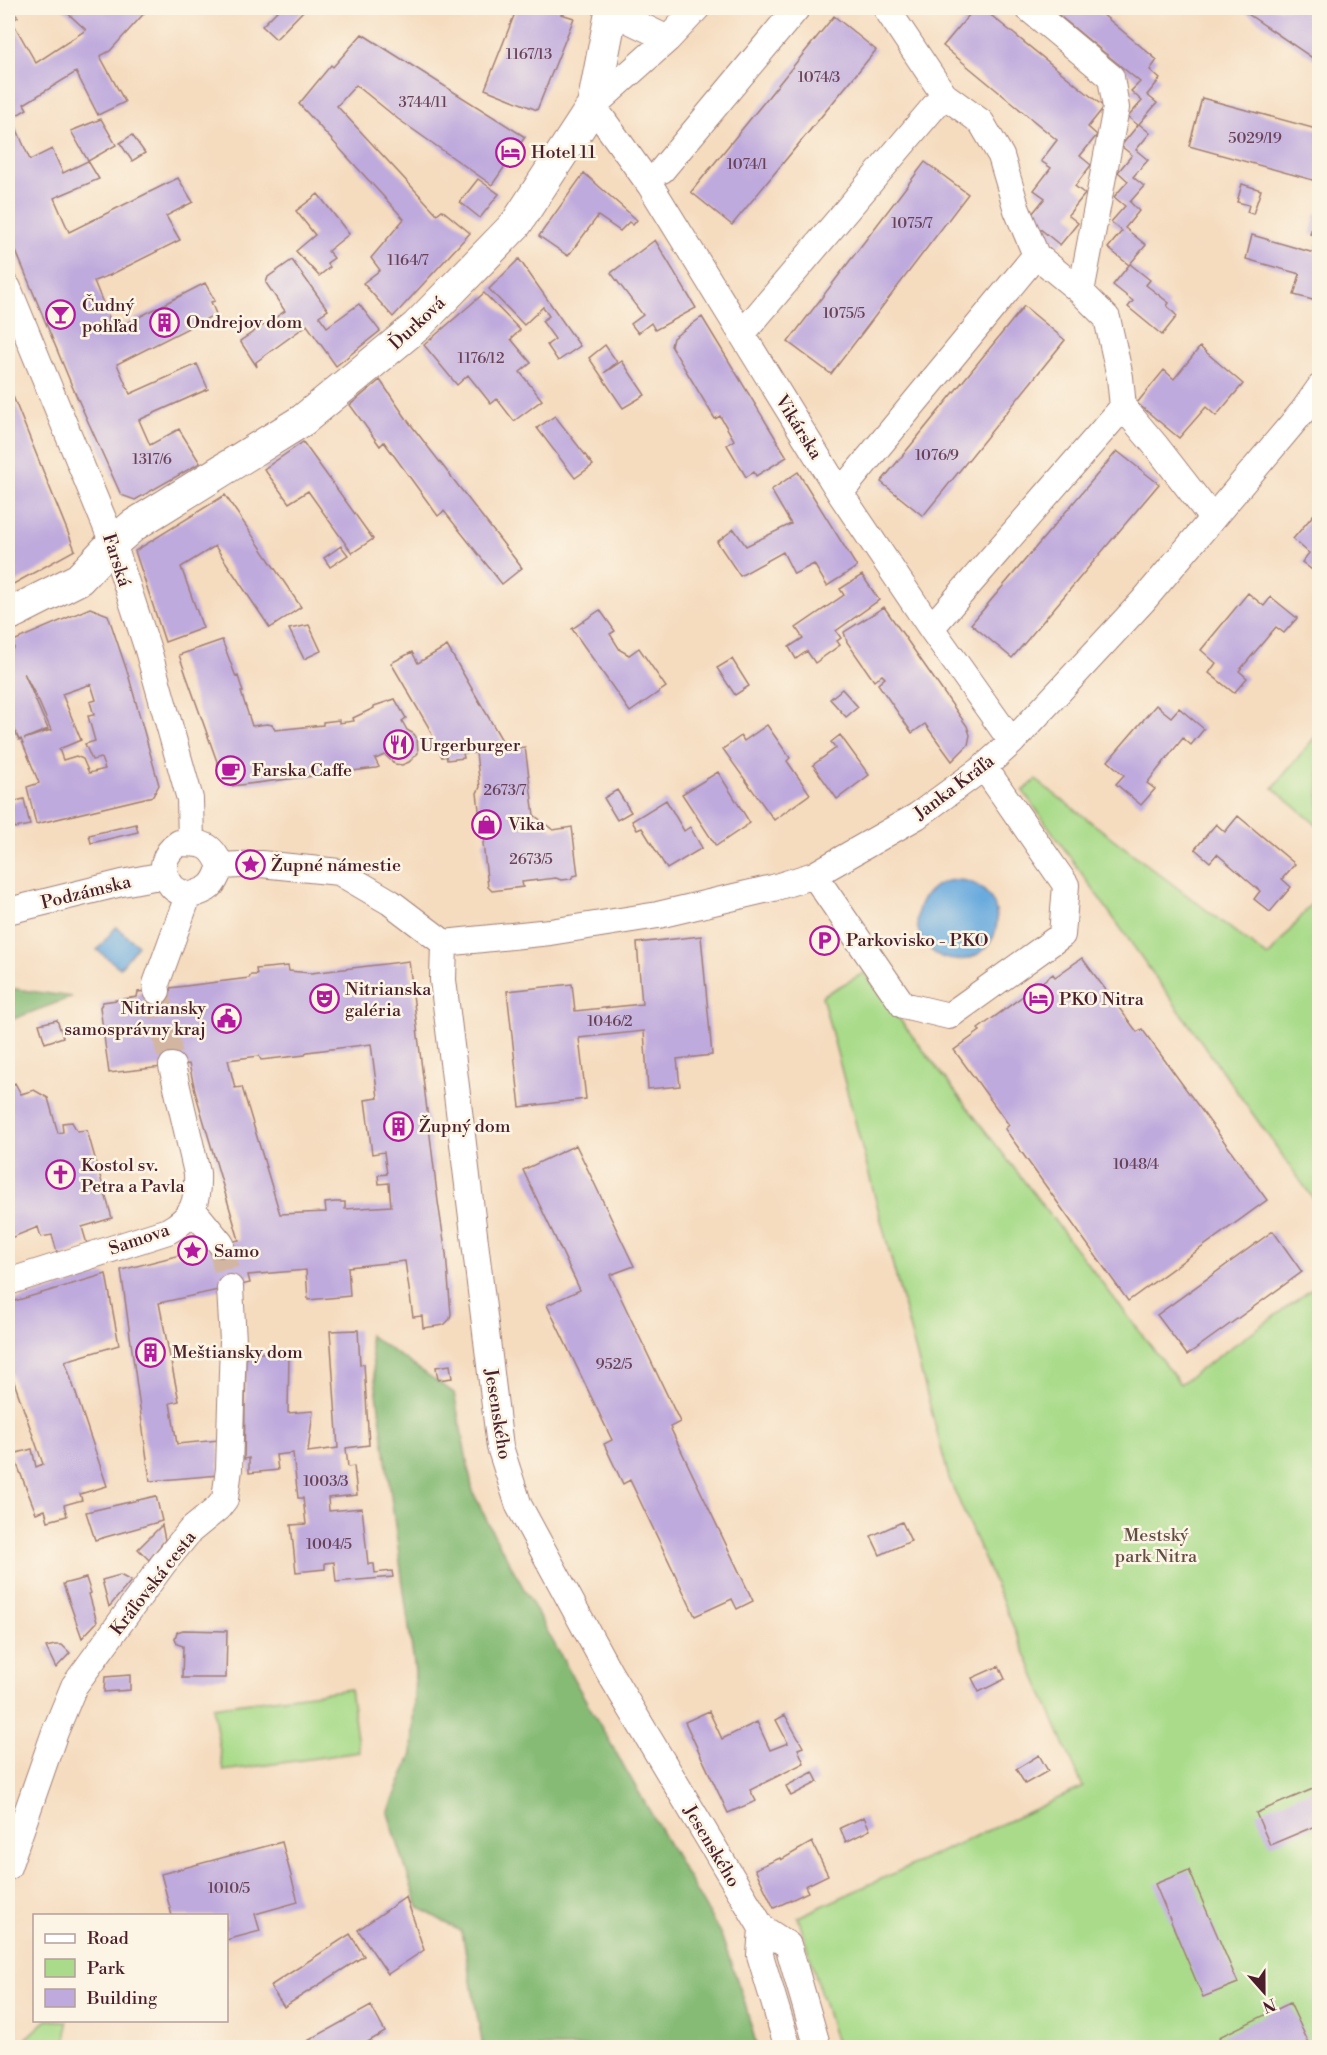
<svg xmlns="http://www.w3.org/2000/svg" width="1327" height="2055" font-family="'Libre Bodoni',serif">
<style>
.green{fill:#a9db8a;stroke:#7a7d5a;stroke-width:1.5}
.forest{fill:#86bb76;stroke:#686d50;stroke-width:1.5}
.water{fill:#6aabde;stroke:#5a6584;stroke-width:1.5}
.building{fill:#bfaadd;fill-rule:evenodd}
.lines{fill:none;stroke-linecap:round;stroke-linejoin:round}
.minor-tunnel{stroke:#d3b6a1;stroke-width:26;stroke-dasharray:26 13;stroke-linecap:butt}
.minor-casing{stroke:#a07e75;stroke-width:28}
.tertiary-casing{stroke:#a07e75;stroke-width:34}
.minor{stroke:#fff;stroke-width:26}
.tertiary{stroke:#fff;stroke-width:32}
.labels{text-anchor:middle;stroke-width:5;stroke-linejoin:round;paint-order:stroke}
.number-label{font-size:15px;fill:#674258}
.poi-label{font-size:18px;fill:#4a1f2b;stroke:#fcf5e5;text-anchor:start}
.street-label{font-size:18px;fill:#4a1f2b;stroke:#fcf5e5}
.park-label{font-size:18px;fill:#624e43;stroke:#fcf5e5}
</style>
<rect width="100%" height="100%" fill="#fcf5e5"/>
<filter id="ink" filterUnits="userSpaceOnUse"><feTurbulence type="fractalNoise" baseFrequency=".0167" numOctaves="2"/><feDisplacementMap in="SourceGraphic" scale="12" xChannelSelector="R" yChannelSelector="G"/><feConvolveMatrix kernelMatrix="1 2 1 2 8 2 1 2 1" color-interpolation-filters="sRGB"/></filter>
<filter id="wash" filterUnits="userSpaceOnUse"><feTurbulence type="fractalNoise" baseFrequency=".008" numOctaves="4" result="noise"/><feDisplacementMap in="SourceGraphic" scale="24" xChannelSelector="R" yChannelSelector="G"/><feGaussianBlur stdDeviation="1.35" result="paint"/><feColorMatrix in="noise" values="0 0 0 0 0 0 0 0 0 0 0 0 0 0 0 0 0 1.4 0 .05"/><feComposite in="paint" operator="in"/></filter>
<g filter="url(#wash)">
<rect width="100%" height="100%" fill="#f5dcbf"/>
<path class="green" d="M1319,732V827L1273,788Z
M1036,780L1268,957L1319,895V1207L1023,791Z
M864,973L1180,1384L1319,1284V2047H837L798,1917L1083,1787L949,1478L822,996Z
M350,1689L359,1752L223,1771L213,1707Z
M47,2020L67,2021V2047H17Z"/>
<path class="forest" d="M8,988L72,997L8,1021Z
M369,1335L454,1393L473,1492L491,1529L577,1685L721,1935L743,1997L757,2047H483L462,1932L418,1907L388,1813L412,1754L415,1672Z"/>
<path class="water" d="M917 920a40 40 0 1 1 80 0a40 40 0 1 1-80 0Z
M116,927L138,945L120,968L97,950Z"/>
<g id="blocks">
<path class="building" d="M8,8L18,17L12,21L36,63L86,30L62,8H149L110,51L100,56L125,102L98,115L76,72L24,104L27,109L12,118L30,160L52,149L63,173L88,161L71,131L101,119L116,145L88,161L99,179L54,198L69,232L178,178L193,202L166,216L180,240L110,275L94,281L114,330L205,283L215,301L211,302L216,314L117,364L130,394L197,364L208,389L139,420L150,445L179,429L200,463L135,500L121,495L72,386L8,232Z
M280,8H302L304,10L276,39L262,26Z
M517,8H564L561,14L574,18L537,110L485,89Z
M975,8H982L1104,107L1088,127L1097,135L1080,156L1091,165L1075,186L1085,194L1068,215L1078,223L1060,245L1028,219L1045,198L1034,190L1051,168L1041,161L1057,140L943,46Z
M1050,8H1095L1157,60L1150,70L1160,79L1147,95L1157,103L1139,124L1150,133L1136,150L1148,160L1133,177L1144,186L1130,202L1139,211L1125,228L1146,245L1130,264L1150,280L1146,285L1169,303L1167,306L1177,316L1162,335L1128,307L1133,301L1113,285L1129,265L1108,248L1122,231L1111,222L1125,206L1114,197L1128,181L1118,172L1132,155L1121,146L1138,125L1128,117L1142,101L1131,91L1140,82Z
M1248,8H1320V63L1245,12Z
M834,16L876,50L732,225L691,192Z
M362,34L525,137L492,185L398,119L356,85L337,106L437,214L442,210L470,233L393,317L363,283L380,270L371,258L404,219L299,104L331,65L333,67Z
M1202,98L1320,130V182L1189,146Z
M132,135L145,153L132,161L120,143Z
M925,162L968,194L831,374L788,342Z
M584,173L637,220L633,225L629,222L620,231L598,216L568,256L539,236Z
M478,179L499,194L480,218L460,202Z
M1242,184L1261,190L1253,214L1247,212L1249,205L1237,202Z
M318,194L349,234L328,251L334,258L327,263L330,267L319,276L296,251L315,235L296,211Z
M1316,213L1320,214V302L1294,295L1300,274L1246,259L1252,235L1314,253L1319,237L1310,234Z
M655,240L696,308L655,330L651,323L638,333L631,324L643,315L611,273Z
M519,259L580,346L558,361L547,345L555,339L542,321L549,316L543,307L524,325L489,289Z
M292,260L328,310L319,316L327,327L359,304L380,331L336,366L307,325L256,362L257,367L240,341L285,311L266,283L268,277Z
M484,293L520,330L511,339L531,363L520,372L542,400L514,421L497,399L491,404L468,375L457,385L424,345Z
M1024,306L1065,340L923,516L881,482Z
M702,317L787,457L756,476L754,472L746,477L727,445L734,440L720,416L715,419L671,346L673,338Z
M605,345L617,362L604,373L622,361L645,395L623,408L589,358Z
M1200,347L1243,384L1216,416L1206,407L1179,438L1137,403L1164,370L1174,379Z
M380,380L408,421L522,568L502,584L444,511L438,516L384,442L380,446L350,405Z
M8,384L75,550L8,587Z
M555,416L593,465L575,478L537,428Z
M303,442L373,539L352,553L308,491L289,503L264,469Z
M1117,451L1159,484L1012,658L971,624Z
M798,472L857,567L827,586L814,564L794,574L783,552L740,576L717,542L734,529L746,546L791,524L771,490Z
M225,495L301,607L270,628L215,546L181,567L203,628L165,642L135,551Z
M1320,507V576L1302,562L1309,553L1293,539Z
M341,546L348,555L330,567L324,558Z
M862,575L879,600L836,631L841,638L837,641L840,645L815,663L807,651L796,659L789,647L803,638L796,628L844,595L840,589Z
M1248,593L1264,606L1271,597L1297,618L1284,633L1276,627L1239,671L1247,678L1234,693L1209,673L1216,663L1201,650Z
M884,607L967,726L970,735L968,745L952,761L925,724L912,733L878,684L885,678L882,675L874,681L847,642L844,632Z
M90,608L108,615L128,674L159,785L153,796L36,824L27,787L39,783L21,739L19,740L8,714V652L14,648L11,642ZM24,673L39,702L51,730L24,739L48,729ZM91,684L96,700L90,702L94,715L88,716L95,741L85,744L92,760L101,758L105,769L89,773L83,759L76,756L63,760L59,749L81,740L62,694Z
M600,610L615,631L610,634L620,650L629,655L639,648L666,687L630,712L572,629Z
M309,625L321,651L304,659L289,629Z
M222,640L236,677L238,676L243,692H241L252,726L267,724L272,725L275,730L323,725V722L339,720V723L354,721L353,718L374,708V706L395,699L406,718L402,721L407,730L414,734L417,739L418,753L409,762L402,765L395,764L385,755L375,759L379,767L376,768L232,786L225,784L179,655Z
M447,646L507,749L525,747L534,815L553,830L572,827L578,875L573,876L571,879L561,880L556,878L522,882L523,887L492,891L488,887L483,843L486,838L484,821L480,818L477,793L480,787L476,753H463L464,758L447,760L446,756L442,757L428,726L391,663L412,652L418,663Z
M732,659L749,686L735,695L717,668Z
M842,689L858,707L846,717L830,699Z
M1156,705L1171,717L1179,708L1204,729L1191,745L1183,738L1147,783L1155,789L1141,805L1116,784L1124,775L1108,761Z
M767,725L790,758L787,761L810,794L774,820L723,749L741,736L744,741Z
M840,735L869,775L837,799L813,765L836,748L831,742Z
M718,772L750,823L716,846L682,794Z
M617,790L631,812L617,820L604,798Z
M24,799L30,825L15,828L8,803Z
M666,800L684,831L690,827L702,848L667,869L642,828L637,830L632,821Z
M1238,816L1295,864L1282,879L1291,887L1270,912L1254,899L1260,891L1217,854L1210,862L1195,849L1216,824L1225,832Z
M136,824L138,832L91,843L89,835Z
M701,936L712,1055L677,1059L680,1086L648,1089L644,1031L579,1038L586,1099L520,1107L507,991L572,984L575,1011L642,1004L637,943Z
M1082,958L1137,1032L1142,1029L1267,1200L1128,1301L1005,1129L1009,1125L954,1050L980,1031L978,1029L1053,974L1055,977Z
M409,961L438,1202L446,1254L451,1314L450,1319L444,1325L423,1328L422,1316L413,1317L405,1261L348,1267L350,1296L308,1300L306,1270L248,1275L250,1283L159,1303L179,1401L170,1403L177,1444L219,1440V1475L150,1481L121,1270L239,1240L196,1095L189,1064L109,1073L100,1007L103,1002L137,997L138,992L249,978L251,975H257L256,969L288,966L289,971L311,973ZM371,1044L378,1098L365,1100L372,1154L384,1152L387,1174L378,1175L379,1184L389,1183L391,1206L345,1209V1202H335L325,1203L326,1212L280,1214L242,1087L235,1088L228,1060L259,1056L261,1060L305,1055L307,1052Z
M57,1020L63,1037L45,1043L39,1024Z
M15,1083L21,1094L34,1090L48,1098L58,1133L63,1132L62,1123L72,1122L77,1131L87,1130L112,1218L82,1227L87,1244L62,1255L57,1252L52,1235L41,1237L38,1227L8,1239V1192L11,1190L8,1178V1087Z
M576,1145L634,1266L610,1275L680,1422L670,1427L753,1601L737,1609L732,1599L695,1616L630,1480L623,1484L604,1444L612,1440L547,1305L580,1290L523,1170Z
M1273,1231L1302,1272L1187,1355L1157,1315Z
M106,1274L119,1345L65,1361L107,1486L80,1494L82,1500L64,1505L67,1516L48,1521L45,1510L36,1513L13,1454L32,1449L36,1467L43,1464L8,1365V1303Z
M358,1330L360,1365L364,1364L369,1445L346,1448L348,1467L354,1466L357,1495L328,1498L329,1511L362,1508L368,1564H374L375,1573L392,1571L393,1577L336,1582L334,1562L325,1563V1569L296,1572L291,1525L306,1524L303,1498H298L293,1453L276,1455L278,1470L249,1473V1458L244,1459L246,1353H289L288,1413L313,1411L308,1452L338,1448L330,1331Z
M450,1365L452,1378L438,1380L436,1367Z
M156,1496L162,1521L95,1540L86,1512Z
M902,1522L911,1541L880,1555L871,1536Z
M162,1525L165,1540L149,1560L138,1549Z
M120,1575L131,1581L109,1607L102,1580Z
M86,1578L91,1593L89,1594L97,1622L82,1638L63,1584Z
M183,1630L227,1631L226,1678H182L183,1646L177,1644L175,1638L177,1632Z
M55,1645H62L70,1653L56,1668L46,1647Z
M999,1666L1005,1679L979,1692L972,1678Z
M130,1675V1690L104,1692L105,1677Z
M709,1711L722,1739L757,1722L770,1750L788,1743L776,1720L785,1715L803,1747L798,1749L804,1763L750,1790L756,1801L728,1813L685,1722Z
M1039,1755L1048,1771L1025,1784L1016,1769Z
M813,1772L818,1782L791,1796L786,1786Z
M1320,1786V1824L1270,1845L1256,1813Z
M864,1817L870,1830L846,1842L840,1828Z
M282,1842L298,1902L255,1914L260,1931L226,1940V1916H172L161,1874Z
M812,1842L828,1875L805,1886L808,1892L774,1908L755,1869L780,1858L781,1860Z
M1189,1870L1238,1983L1203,1997L1155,1884Z
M406,1897L424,1950L388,1974L358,1930Z
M350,1934L364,1956L284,2007L270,1986Z
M1290,2003L1311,2048H1224L1219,2037Z
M371,2006L385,2032L357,2048H295Z"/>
</g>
</g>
<g filter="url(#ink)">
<use href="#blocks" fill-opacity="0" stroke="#a07e75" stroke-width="1.5"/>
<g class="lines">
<path class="minor-tunnel" d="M157,991L172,1066
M221,1244L230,1288"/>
<defs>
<path id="minor" d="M697,8L668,39L593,106L650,185L840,493L931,628L1012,742
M886,8L944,95L981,122L1001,156L1017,210L1036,255L1081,292L1107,318L1120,377L1123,407L1156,446L1212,518
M1028,8L1111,77L1116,108L1081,292
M612,12L668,39
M662,170L797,8
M8,288L113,543L148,650L190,799L191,843
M742,334L944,95
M840,493L1036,255
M931,628L1123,407
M179,843C203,843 211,843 221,866C214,887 209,890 188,896C182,893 174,890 171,885C158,870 164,853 179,843Z
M221,866L261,864L339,872L390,902L444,943
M814,875L903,1005L949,1016L1062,935L1066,885L984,767
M8,911L122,883L164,875
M444,943L443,980L500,1447L519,1506L609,1672L762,1928L788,1945L818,2048
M444,943L550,932L658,915L773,888L814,875L917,816L984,767L1012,742L1143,601L1303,411L1320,387
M157,991L156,984L188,896
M193,1210L221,1244
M8,1282L168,1231C194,1217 198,1202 197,1173L172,1066
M8,1867L55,1732L74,1686L163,1564L190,1531L218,1508L225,1499L229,1469L233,1341L230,1288
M762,1928L760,1955L788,2048"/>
<path id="tertiary" d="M8,615L79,579L113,543L134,525L303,420L417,326L516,224L593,106L612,8"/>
</defs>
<use href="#minor" class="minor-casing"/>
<use href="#tertiary" class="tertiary-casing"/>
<use href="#minor" class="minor"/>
<use href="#tertiary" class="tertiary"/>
</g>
</g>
<defs>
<symbol id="hotel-ring" viewBox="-11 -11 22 22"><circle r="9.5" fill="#fcf5e5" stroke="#b5179e" stroke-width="1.5"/><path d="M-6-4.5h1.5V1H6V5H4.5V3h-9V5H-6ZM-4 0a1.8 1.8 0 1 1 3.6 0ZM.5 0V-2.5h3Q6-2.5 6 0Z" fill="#b5179e"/></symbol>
<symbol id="bar-ring" viewBox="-11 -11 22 22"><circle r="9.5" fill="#fcf5e5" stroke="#b5179e" stroke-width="1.5"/><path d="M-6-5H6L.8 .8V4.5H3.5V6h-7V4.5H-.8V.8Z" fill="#b5179e"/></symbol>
<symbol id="building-ring" viewBox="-11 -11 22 22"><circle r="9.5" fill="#fcf5e5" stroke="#b5179e" stroke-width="1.5"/><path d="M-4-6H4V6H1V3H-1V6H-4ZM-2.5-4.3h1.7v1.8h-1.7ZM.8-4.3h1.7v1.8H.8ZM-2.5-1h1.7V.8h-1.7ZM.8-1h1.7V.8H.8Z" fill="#b5179e"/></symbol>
<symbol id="restaurant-ring" viewBox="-11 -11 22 22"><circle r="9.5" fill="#fcf5e5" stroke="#b5179e" stroke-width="1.5"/><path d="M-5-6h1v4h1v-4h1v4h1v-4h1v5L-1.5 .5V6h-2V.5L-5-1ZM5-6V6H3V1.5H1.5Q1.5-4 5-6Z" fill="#b5179e"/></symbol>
<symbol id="cafe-ring" viewBox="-11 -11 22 22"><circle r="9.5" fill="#fcf5e5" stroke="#b5179e" stroke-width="1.5"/><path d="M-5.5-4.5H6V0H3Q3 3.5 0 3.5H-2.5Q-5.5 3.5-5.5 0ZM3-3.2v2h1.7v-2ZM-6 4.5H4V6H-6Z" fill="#b5179e"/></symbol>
<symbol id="shop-ring" viewBox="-11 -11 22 22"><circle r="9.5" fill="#fcf5e5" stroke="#b5179e" stroke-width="1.5"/><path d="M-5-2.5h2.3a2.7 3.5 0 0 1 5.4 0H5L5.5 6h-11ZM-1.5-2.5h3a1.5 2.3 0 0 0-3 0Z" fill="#b5179e"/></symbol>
<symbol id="sight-ring" viewBox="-11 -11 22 22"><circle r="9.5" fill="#fcf5e5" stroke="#b5179e" stroke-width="1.5"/><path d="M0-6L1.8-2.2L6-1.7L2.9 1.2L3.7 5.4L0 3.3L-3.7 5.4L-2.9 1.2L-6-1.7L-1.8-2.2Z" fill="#b5179e"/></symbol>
<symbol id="parking-ring" viewBox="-11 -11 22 22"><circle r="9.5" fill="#fcf5e5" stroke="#b5179e" stroke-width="1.5"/><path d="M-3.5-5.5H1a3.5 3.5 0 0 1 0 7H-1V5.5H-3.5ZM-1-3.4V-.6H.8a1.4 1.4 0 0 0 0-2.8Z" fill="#b5179e"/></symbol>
<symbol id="theatre-ring" viewBox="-11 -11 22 22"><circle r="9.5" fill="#fcf5e5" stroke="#b5179e" stroke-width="1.5"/><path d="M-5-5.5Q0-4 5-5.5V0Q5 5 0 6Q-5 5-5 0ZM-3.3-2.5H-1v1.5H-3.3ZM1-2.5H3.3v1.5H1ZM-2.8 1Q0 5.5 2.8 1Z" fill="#b5179e"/></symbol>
<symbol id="civic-ring" viewBox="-11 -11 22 22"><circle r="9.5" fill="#fcf5e5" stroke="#b5179e" stroke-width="1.5"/><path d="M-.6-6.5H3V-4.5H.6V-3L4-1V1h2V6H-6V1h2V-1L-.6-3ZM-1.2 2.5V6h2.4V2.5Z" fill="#b5179e"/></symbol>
<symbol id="church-ring" viewBox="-11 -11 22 22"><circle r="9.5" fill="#fcf5e5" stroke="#b5179e" stroke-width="1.5"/><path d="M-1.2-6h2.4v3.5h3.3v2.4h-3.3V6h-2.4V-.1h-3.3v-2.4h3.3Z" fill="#b5179e"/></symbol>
</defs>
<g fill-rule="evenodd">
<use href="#hotel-ring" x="494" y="136" width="33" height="33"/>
<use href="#bar-ring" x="44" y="298" width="33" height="33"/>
<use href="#building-ring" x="148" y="306" width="33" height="33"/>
<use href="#restaurant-ring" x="382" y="728" width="33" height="33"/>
<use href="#cafe-ring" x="214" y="754" width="33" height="33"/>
<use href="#shop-ring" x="470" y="808" width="33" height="33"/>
<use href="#sight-ring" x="234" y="848" width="33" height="33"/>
<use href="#parking-ring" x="808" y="924" width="33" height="33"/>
<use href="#theatre-ring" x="308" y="982" width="33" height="33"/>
<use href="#hotel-ring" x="1022" y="982" width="33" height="33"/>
<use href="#civic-ring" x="210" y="1002" width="33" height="33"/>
<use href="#building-ring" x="382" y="1110" width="33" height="33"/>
<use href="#church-ring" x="44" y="1158" width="33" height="33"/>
<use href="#sight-ring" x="176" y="1234" width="33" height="33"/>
<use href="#building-ring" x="134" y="1336" width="33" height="33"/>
</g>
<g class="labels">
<g class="number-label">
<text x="529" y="59">1167/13</text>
<text x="819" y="82">1074/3</text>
<text x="423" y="107">3744/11</text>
<text x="1255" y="143">5029/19</text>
<text x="747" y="169">1074/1</text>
<text x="912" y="228">1075/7</text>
<text x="408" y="265">1164/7</text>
<text x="844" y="318">1075/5</text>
<text x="481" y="363">1176/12</text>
<text x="937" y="460">1076/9</text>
<text x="152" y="464">1317/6</text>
<text x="505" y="795">2673/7</text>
<text x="531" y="864">2673/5</text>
<text x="610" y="1026">1046/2</text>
<text x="1136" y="1169">1048/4</text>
<text x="614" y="1369">952/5</text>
<text x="326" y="1486">1003/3</text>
<text x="329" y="1549">1004/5</text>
<text x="229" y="1893">1010/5</text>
</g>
<g class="poi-label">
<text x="531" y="158">Hotel 11</text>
<text x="82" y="311">Čudný<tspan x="82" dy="21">pohľad</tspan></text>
<text x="186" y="328">Ondrejov dom</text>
<text x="420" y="751">Urgerburger</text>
<text x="252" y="776">Farska Caffe</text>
<text x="508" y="830">Vika</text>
<text x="271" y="871">Župné námestie</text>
<text x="846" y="946">Parkovisko - PKO</text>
<text x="345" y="995">Nitrianska<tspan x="345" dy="21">galéria</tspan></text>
<text x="1059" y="1005">PKO Nitra</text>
<text x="206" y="1014" text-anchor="end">Nitriansky<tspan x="206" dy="21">samosprávny kraj</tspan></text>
<text x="419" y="1132">Župný dom</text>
<text x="81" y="1171">Kostol sv.<tspan x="81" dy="21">Petra a Pavla</tspan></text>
<text x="214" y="1257">Samo</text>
<text x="172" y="1358">Meštiansky dom</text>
</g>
<g class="street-label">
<text transform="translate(417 323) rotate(-43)" y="6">Ďurková</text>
<text transform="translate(799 427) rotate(58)" y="6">Vikárska</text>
<text transform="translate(117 560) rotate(72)" y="6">Farská</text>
<text transform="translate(954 787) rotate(-37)" y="6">Janka Kráľa</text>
<text transform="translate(86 892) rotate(-14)" y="6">Podzámska</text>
<text transform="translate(139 1239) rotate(-19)" y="6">Samova</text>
<text transform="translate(498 1414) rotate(81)" y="6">Jesenského</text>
<text transform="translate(153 1583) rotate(-52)" y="6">Kráľovská cesta</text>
<text transform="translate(712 1846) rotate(59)" y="6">Jesenského</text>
</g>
<g class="park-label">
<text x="1156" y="1541">Mestský<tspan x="1156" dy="21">park Nitra</tspan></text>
</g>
</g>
<rect width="1327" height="2055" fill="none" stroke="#fcf5e5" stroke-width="30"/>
<rect x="33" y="1914" width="195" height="108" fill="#fcf5e5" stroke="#b59f9b" stroke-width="1.5"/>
<rect x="45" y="1934" width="30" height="9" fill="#ffffff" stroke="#b59f9b" stroke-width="1.5"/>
<text x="87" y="1944" font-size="18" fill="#4a1f2b">Road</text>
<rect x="45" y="1959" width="30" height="18" fill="#a9db8a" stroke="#b59f9b" stroke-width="1.5"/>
<text x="87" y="1974" font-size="18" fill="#4a1f2b">Park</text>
<rect x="45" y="1989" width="30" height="18" fill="#bfaadd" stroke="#b59f9b" stroke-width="1.5"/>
<text x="87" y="2004" font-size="18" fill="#4a1f2b">Building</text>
<g transform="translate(1264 1992) rotate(159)" stroke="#fcf5e5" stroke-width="4.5" paint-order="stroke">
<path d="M0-4.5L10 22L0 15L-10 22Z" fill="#4a1f2b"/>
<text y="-9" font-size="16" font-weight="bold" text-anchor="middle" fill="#4a1f2b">N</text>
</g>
</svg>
